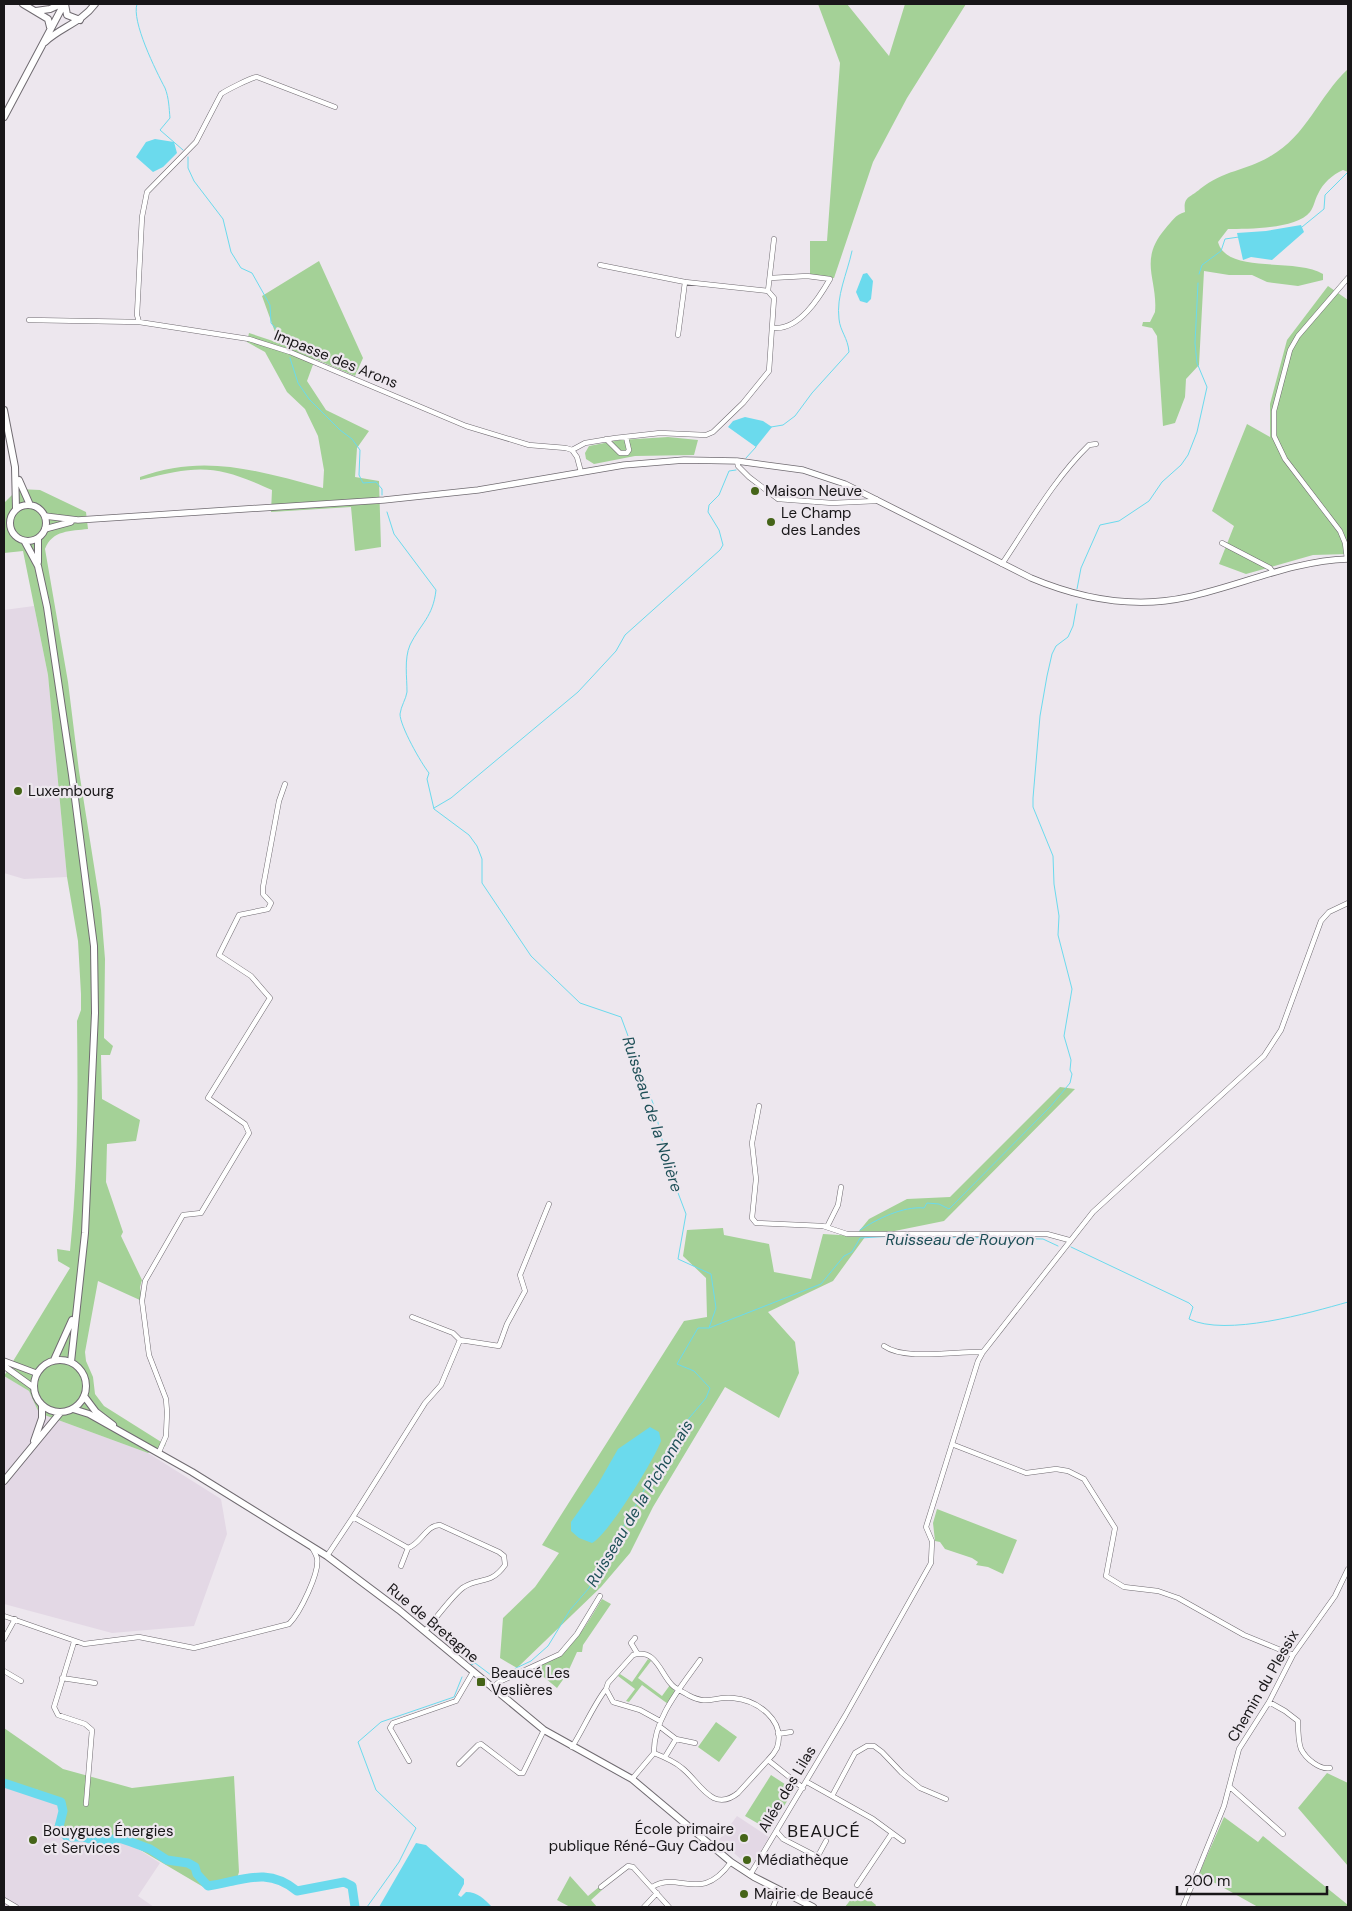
<svg xmlns="http://www.w3.org/2000/svg" width="1352" height="1911" font-family="'DM Sans',sans-serif">
<style>
.built{fill:#e3d8e5}
.green{fill:#a4d197}
.water{fill:#6bdaed}
.lines{fill:none;stroke-linecap:round;stroke-linejoin:round}
.stream{stroke:#6bdaed;stroke-width:1}
.river{stroke:#6bdaed;stroke-width:9}
.street-casing{stroke:#706b71;stroke-width:5.5}
.secondary-casing{stroke:#706b71;stroke-width:7}
.primary-casing{stroke:#706b71;stroke-width:8}
.street{stroke:#fff;stroke-width:4.5}
.secondary{stroke:#fff;stroke-width:5.5}
.primary{stroke:#fff;stroke-width:6}
.poi-dot{fill:#456418;stroke:#ede7ee;stroke-width:2}
.labels{text-anchor:middle;stroke-width:4.5;stroke-linejoin:round;paint-order:stroke}
.street-label{font-size:15px;fill:#181618;stroke:#ede7ee}
.poi-label{font-size:15px;fill:#181618;stroke:#ede7ee;text-anchor:start}
.water-label{font-size:16px;font-style:italic;fill:#1e4f57;stroke:#ede7ee}
.quarter-label{font-size:18px;letter-spacing:1px;fill:#181618;stroke:#ede7ee}
</style>
<rect width="100%" height="100%" fill="#ede7ee"/>
<path class="built" d="M34,606L48,675L67,877L24,879L4,873V610Z
M4,1376L29,1391L39,1413L148,1453L221,1499L227,1534L194,1626L112,1633L4,1604Z
M4,1781L38,1790L44,1798L58,1801L63,1805L54,1827L83,1837L96,1847L127,1842L160,1863L138,1896L154,1907H4Z
M737,1816L769,1837L754,1862L746,1855L743,1861L719,1840Z"/>
<path class="green" d="M818,4H847L889,56L905,4H966L907,98L873,162L834,278L810,275V241H827L840,63Z
M1348,69V172L1343,170C1332,175 1323,183 1318,194C1315,199 1314,207 1310,212C1297,229 1248,229 1228,229L1218,242C1227,275 1296,257 1323,274V280L1298,286L1267,282L1252,275H1229L1204,271L1199,365L1186,379L1185,397L1175,423L1163,426L1157,336L1152,328L1142,326L1143,322H1150L1155,312C1158,279 1138,261 1165,229C1172,221 1175,215 1185,212C1183,196 1190,198 1200,189C1224,170 1245,171 1269,157C1307,136 1318,97 1348,69Z
M319,261L363,358L355,376L315,359L307,381L326,410L369,431L357,448L355,477L379,481L381,547L355,551L351,507L271,512L272,490C215,464 199,465 140,480V477C205,453 258,471 323,488L324,470L318,436L305,409L287,392L265,352L247,342L249,333L279,343L262,296Z
M1328,286L1348,300V554L1313,555L1246,574L1219,564L1234,526L1212,511L1247,424L1270,437V404L1287,340Z
M668,437L698,440L694,455L635,456L594,464L586,459L585,453L589,446L620,440Z
M18,489L40,490L86,512L88,529C71,531 52,530 45,549L68,682L79,771L101,910L105,959L104,1038L113,1046L110,1055H101L102,1099L140,1120L136,1141L107,1144L106,1182L123,1232L121,1236L142,1280L140,1287L142,1301L98,1281L85,1352L86,1361L93,1377L95,1394L104,1406L166,1445L148,1453L39,1413L29,1391L4,1376L70,1268L58,1261L57,1249L70,1251C78,1175 78,1098 77,1021L81,1010V994L78,941L67,877L48,675L23,551L4,553V503Z
M1060,1087L1075,1089L944,1221L865,1237L833,1281L768,1312L795,1342L799,1373L779,1418L725,1387L653,1507L630,1553L601,1587L517,1668L500,1658L503,1618L535,1587L559,1553L542,1545L684,1321L707,1317L706,1278L683,1256L687,1230L723,1228L724,1235L769,1244L774,1272L811,1279L823,1234L855,1236L869,1219L907,1199L950,1197Z
M937,1509L1017,1540L1003,1574L988,1567L976,1565L978,1562L972,1558L945,1549L940,1542L935,1541L933,1523Z
M602,1599L611,1604L583,1645L582,1652H577L567,1674L557,1688L533,1668C572,1654 581,1633 602,1599Z
M648,1659L651,1661L638,1678L662,1696L670,1685L675,1692L668,1704L642,1685L629,1702L626,1701L635,1689L618,1676L620,1674L632,1682Z
M716,1722L737,1737L719,1762L698,1747Z
M4,1728L63,1769L132,1788L234,1776L239,1872L235,1885L205,1888L127,1842L96,1847L83,1837L67,1840L54,1827L63,1805L58,1801L44,1798L38,1790L4,1781Z
M1327,1773L1348,1783V1866L1298,1808Z
M771,1775L794,1790L769,1830L745,1816Z
M1224,1817L1258,1842L1263,1836L1348,1905V1907H1258L1199,1874Z
M570,1876L588,1896L599,1887L602,1890L591,1900L597,1907H570L557,1900Z
M858,1890L876,1905L875,1907H845Z"/>
<path class="water" d="M155,139L174,142L177,153L163,167L153,172L136,157L146,142Z
M1301,225L1304,232L1272,260L1251,257L1243,260L1237,233L1266,231Z
M867,273L873,281L871,299L867,303L860,301L856,292L863,274Z
M745,417L763,421L772,427L756,447L728,427L733,421Z
M650,1427L659,1432L661,1441C654,1460 608,1535 592,1543L579,1538L571,1531V1522L598,1484L618,1449Z
M416,1843L426,1845L464,1879V1884L458,1895L461,1897L466,1892C478,1892 484,1899 492,1907H379Z"/>
<g class="lines">
<path class="stream" d="M137,4C131,21 156,71 165,88C169,98 169,108 170,118L160,130L183,150
M188,157V168L194,181L223,219L231,252L241,268L252,273L270,305L271,323L278,331L285,345
M1302,227L1324,209L1325,195L1348,172
M1199,274L1202,265L1221,251L1225,239L1239,237
M290,358L298,383L309,399L340,430L352,439L360,450L359,475L363,483L376,482L382,489V495
M771,427L783,425L795,416L812,393L849,352C848,338 840,331 839,319C836,296 847,274 852,251
M746,458L756,447
M387,512L394,534L436,590C433,617 421,623 410,645C404,659 407,677 407,692C406,699 401,706 400,714C400,726 421,763 429,773L427,779L434,809L469,835L477,846L482,859V883L531,956L580,1003L621,1017L654,1106L669,1169L686,1214L678,1259L711,1274L716,1308L709,1328
M1077,589L1081,568L1100,525L1119,521L1149,501L1162,482L1181,465L1188,455L1197,432L1207,387L1197,363L1195,343L1198,283
M434,808L451,798L578,692L616,651L625,635L720,550L723,545L719,530L708,512L709,505L719,495L729,471L736,470
M860,1230C877,1219 903,1206 924,1208L927,1203L939,1204L949,1209L1050,1107L1070,1083L1072,1074L1070,1070L1071,1060L1064,1036L1072,989L1058,935L1059,916L1054,884L1053,856L1033,807V798L1040,716L1047,676L1052,654L1056,646L1068,637L1073,626L1077,604
M1071,1247L1189,1303L1193,1307L1189,1319C1226,1337 1309,1313 1348,1302
M471,1665L475,1663L495,1678L531,1661L548,1646L570,1610L589,1588L656,1469L685,1423L706,1398L710,1388L694,1371L677,1364L698,1328H709L821,1284L844,1256L852,1252L860,1238L894,1236L1043,1239L1058,1246
M367,1907L399,1862L416,1828L376,1790L358,1742L381,1722L454,1697L462,1677"/>
<path class="river" d="M4,1783L61,1802L63,1811L59,1827L67,1837H83L99,1842L119,1838L131,1842L150,1849L167,1860L188,1863L195,1867L197,1874L208,1886C242,1881 267,1866 297,1891L344,1882L352,1886L355,1907"/>
<defs>
<path id="street" d="M600,265L685,282
M770,278L807,276L830,279C819,298 799,330 774,328
M768,291L774,239
M29,320L139,322L249,339L290,352L466,426L529,445L566,448L572,450L577,457L581,472
M139,322L137,315L142,217L147,192L196,142L221,94C225,91 252,77 257,77L335,107
M606,439L620,453H627L629,450L626,437
M572,450L585,443L615,438L660,433L706,435L713,432L743,403L769,371L774,298L768,291L685,282L678,335
M737,461L738,466L749,477L778,499L832,503L876,501V499
M1222,543L1270,568L1273,572
M1347,559L1345,543L1340,531L1285,459L1274,436V411L1290,350L1298,336L1348,278
M1002,564C1029,524 1054,479 1089,445L1096,444
M759,1106L752,1143L756,1179L752,1218L756,1223L823,1226L847,1234H1047L1069,1240
M827,1227L838,1205L841,1187
M412,1317L453,1333L460,1340
M884,1346C905,1361 956,1351 983,1352
M954,1445L1026,1473L1056,1469L1068,1471L1084,1479L1115,1528L1106,1576L1124,1587L1158,1591L1178,1598L1244,1635L1293,1655
M159,1452L166,1436L167,1412L166,1399L149,1355L142,1301L145,1281L183,1215L201,1213L249,1133L245,1124L208,1098L270,998L251,976L219,955L239,915L268,909L271,903L263,894V887L279,801L285,784
M353,1517L425,1403L441,1385L460,1340L499,1346L507,1324L525,1291L520,1275L549,1204
M327,1556L353,1517L408,1548C421,1544 426,1525 440,1525L499,1552L504,1556L505,1565C491,1585 480,1577 464,1587C455,1592 433,1622 425,1631
M401,1566L408,1548
M4,1616L84,1644L139,1637L194,1648L289,1624C300,1613 320,1572 317,1558C316,1554 313,1550 312,1547
M635,1638L631,1643L637,1653
M4,1639L15,1619
M74,1642L54,1707L58,1715L85,1724L92,1730L86,1804
M4,1671L21,1681
M62,1678L95,1683
M492,1688L499,1682L560,1654L577,1634L600,1596
M1269,1702L1285,1711L1298,1721C1298,1730 1298,1741 1301,1749C1306,1759 1320,1770 1330,1768
M660,1721L640,1710L613,1702L606,1689L608,1683L633,1655C656,1648 660,1673 672,1685C676,1689 683,1692 688,1695C708,1706 714,1696 733,1698C757,1700 786,1720 777,1748C775,1752 771,1757 768,1760L803,1788
M659,1726L676,1739L665,1757
M778,1734L791,1732
M676,1739L695,1743
M572,1747C584,1728 593,1706 606,1689
M654,1753C664,1757 674,1761 682,1768C699,1781 712,1814 738,1793L768,1760
M409,1761L390,1728L393,1723L456,1701L473,1672
M459,1764L478,1745L481,1744L519,1773H523L544,1730
M632,1779L654,1753C653,1719 681,1687 700,1660
M807,1782L873,1819L903,1841
M1230,1787L1283,1834
M832,1796L855,1753L867,1746H874L882,1752L902,1773L920,1788L946,1799
M777,1832L783,1839L814,1855L819,1854L826,1841
M750,1875L845,1716L931,1563L932,1541L926,1527L978,1361L983,1352L1093,1212L1264,1056L1281,1030L1321,921L1329,912L1348,903
M857,1885L892,1833
M601,1887L628,1866L633,1867L669,1907
M652,1887C680,1870 700,1905 731,1862
M4,1900L16,1907
M644,1907L657,1893
M773,1907L780,1890
M1183,1907L1224,1806L1239,1749L1269,1702L1293,1655L1335,1596L1348,1569"/>
<path id="secondary" d="M45,516L78,520L384,500L478,490L624,465L684,460L737,461L803,470L845,484L1031,578C1081,599 1135,609 1188,597C1242,585 1292,561 1348,559
M45,529L71,522
M4,1361L36,1373
M4,1366L33,1387"/>
<path id="primary" d="M23,4L48,19L50,27
M65,4L67,15L80,20
M36,11L50,9L61,4
M45,42C61,27 81,23 95,4
M4,117L64,4
M4,410L15,467L16,509
M19,480L30,505
M10 523a18 18 0 1 1 36 0a18 18 0 1 1-36 0Z
M38,539V562
M25,542L38,566L47,607L72,775L94,946L95,1013L85,1233L71,1362
M34 1386a26 26 0 1 1 52 0a26 26 0 1 1-52 0Z
M54,1360L72,1320
M84,1396L96,1412L113,1425
M73,1409L89,1414L192,1472L327,1556L399,1610L544,1730L632,1779L731,1862L754,1877L813,1907
M34,1441L42,1418V1406
M4,1481L60,1413"/>
</defs>
<use href="#street" class="street-casing"/>
<use href="#secondary" class="secondary-casing"/>
<use href="#primary" class="primary-casing"/>
<use href="#street" class="street"/>
<use href="#secondary" class="secondary"/>
<use href="#primary" class="primary"/>
</g>
<g class="poi-dot">
<circle cx="755" cy="491" r="5"/>
<circle cx="771" cy="522" r="5"/>
<circle cx="18" cy="791" r="5"/>
<rect x="476" y="1677" width="10" height="10" rx="2.5"/>
<circle cx="744" cy="1838" r="5"/>
<circle cx="33" cy="1840" r="5"/>
<circle cx="747" cy="1860" r="5"/>
<circle cx="744" cy="1894" r="5"/>
</g>
<g class="labels">
<g class="street-label">
<text transform="translate(336 359) rotate(22)" y="5">Impasse des Arons</text>
<text transform="translate(433 1623) rotate(40)" y="5">Rue de Bretagne</text>
<text transform="translate(1263 1686) rotate(-60)" y="5">Chemin du Plessix</text>
<text transform="translate(787 1789) rotate(-59)" y="5">Allée des Lilas</text>
</g>
<g class="poi-label">
<text x="765" y="496">Maison Neuve</text>
<text x="781" y="518">Le Champ<tspan x="781" dy="17">des Landes</tspan></text>
<text x="28" y="796">Luxembourg</text>
<text x="491" y="1678">Beaucé Les<tspan x="491" dy="17">Veslières</tspan></text>
<text x="734" y="1834" text-anchor="end">École primaire<tspan x="734" dy="17">publique Réné-Guy Cadou</tspan></text>
<text x="43" y="1836">Bouygues Énergies<tspan x="43" dy="17">et Services</tspan></text>
<text x="757" y="1865">Médiathèque</text>
<text x="754" y="1899">Mairie de Beaucé</text>
</g>
<g class="water-label">
<text transform="translate(653 1114) rotate(72)" y="6">Ruisseau de la Nolière</text>
<text x="960" y="1245">Ruisseau de Rouyon</text>
<text transform="translate(639 1503) rotate(-59)" y="6">Ruisseau de la Pichonnais</text>
</g>
<g class="quarter-label">
<text x="824" y="1837">BEAUCÉ</text>
</g>
</g>
<rect width="1352" height="1911" fill="none" stroke="#181618" stroke-width="10"/>
<path d="M1177 1886v8h150v-8" fill="none" stroke="#181618" stroke-width="2.5"/>
<text x="1184" y="1886" font-size="15" fill="#181618" stroke="#ede7ee" stroke-width="4" paint-order="stroke">200 m</text>
</svg>
